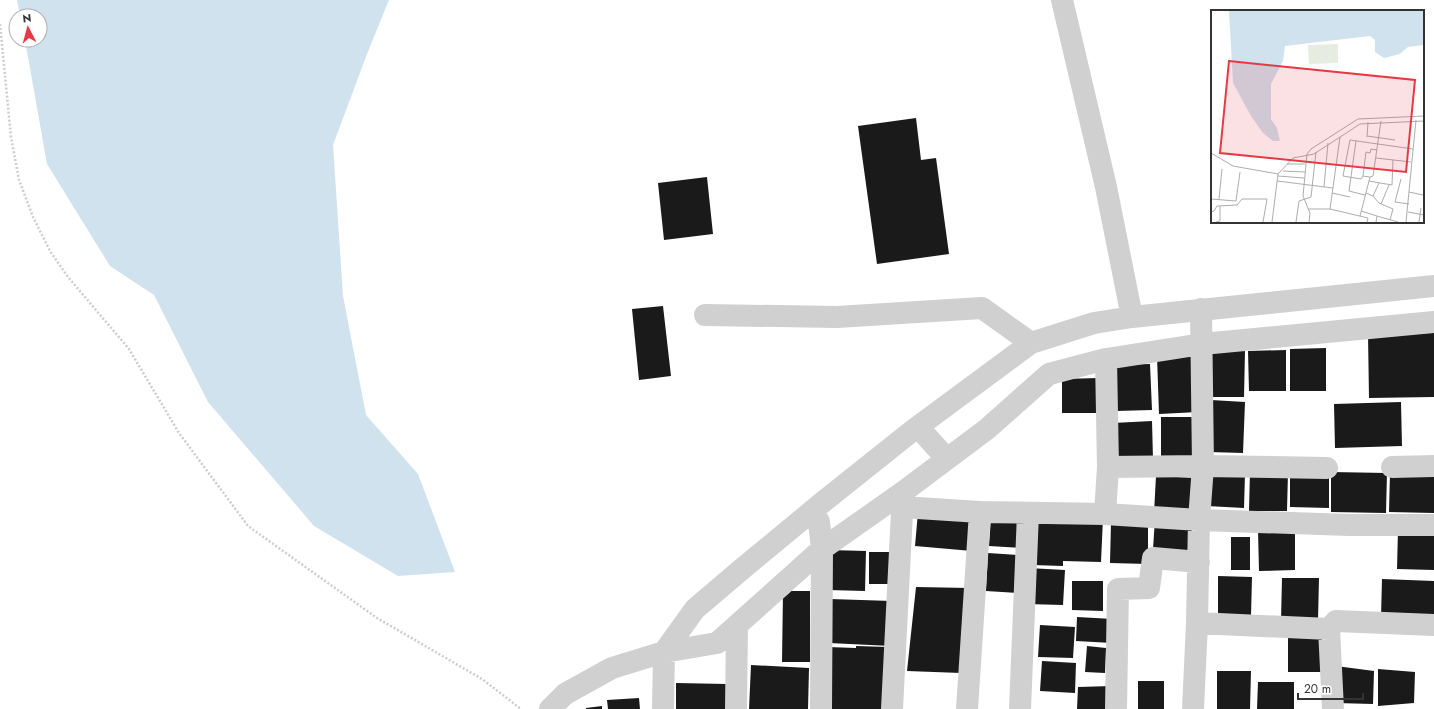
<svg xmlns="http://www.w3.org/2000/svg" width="1434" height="709" font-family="Jost,sans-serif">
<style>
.water{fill:#cfe2ee}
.building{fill:#1a1a1a}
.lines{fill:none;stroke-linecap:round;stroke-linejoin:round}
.path{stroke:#cdcdcd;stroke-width:2.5;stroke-dasharray:2 2;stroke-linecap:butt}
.minor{stroke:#d0d0d0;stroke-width:22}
.inset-road{fill:none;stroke:#adadad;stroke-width:1}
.view{fill:#e63946;fill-opacity:0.15;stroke:#e63946;stroke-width:2}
.inset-edge{fill:none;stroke:#333;stroke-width:2}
</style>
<rect width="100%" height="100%" fill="#fff"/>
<path class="water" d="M17,0H389L367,54L333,145L343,296L366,415L418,474L455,572L398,576L314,526L208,402L154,295L110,266L47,164L25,40H40V16H20Z"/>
<path class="building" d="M916,118L921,160L936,158L949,254L877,264L858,126Z
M707,177L713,234L664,240L658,183Z
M663,306L671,376L639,380L632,309Z
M1434,333V397L1369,398L1368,334Z
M1326,348V391H1290V349Z
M1286,350V391H1249L1248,351Z
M1212,351H1245L1244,397H1212Z
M1195,355L1198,412L1159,414L1157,356Z
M1150,364L1152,410L1116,411L1114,365Z
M1098,378L1099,413H1062V379Z
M1211,400L1245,402L1243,453L1209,452Z
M1401,402L1402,446L1335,448L1334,404Z
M1161,417H1198V463L1161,464Z
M1152,421L1153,459L1114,460L1113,423Z
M1250,471L1288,472L1287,511H1249Z
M1331,472L1387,473L1386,513L1331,512Z
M1209,473L1245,474L1244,508L1207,506Z
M1390,473L1434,474V513L1389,512Z
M1290,474H1329V508L1290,507Z
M1156,476L1195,478L1193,515L1154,513Z
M918,512L975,517L972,551L915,546Z
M1034,517L1103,518L1101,562L1063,561V566L1032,565Z
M991,518L1024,520L1023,548L989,546Z
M1155,519L1193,522L1189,551L1153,549Z
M1111,522H1148V564L1110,563Z
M1295,529V570L1259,571L1258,530Z
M1398,529L1434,530V570L1397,569Z
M1231,537H1250V570H1231Z
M829,550L866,551L865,591L828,590Z
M869,552H894L892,584H869Z
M988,553L1020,555L1019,593L986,591Z
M1028,568L1065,570L1063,605L1027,604Z
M1218,576L1252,577L1251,616L1218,615Z
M1282,578H1319L1318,620H1281Z
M1382,579L1434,581V620L1381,617Z
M1072,581H1103V611L1072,610Z
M916,587L970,588L961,673L907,671Z
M783,591H810V662H782Z
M830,599L892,601L891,646L829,643Z
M1077,617L1113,619L1112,643L1076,641Z
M1040,625L1075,627L1073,658L1038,657Z
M1288,638H1322L1321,672H1288Z
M856,646L888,647L886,709H826L828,647L856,648Z
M1087,646L1106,648L1105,673L1085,672Z
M1042,661L1076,663L1075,693L1040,691Z
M751,665L809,668L808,709H749Z
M1336,666L1374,671L1373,704L1336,703Z
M1378,669L1415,672L1414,703L1378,706Z
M1217,671H1251L1250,709H1217Z
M1138,681H1164V709H1138Z
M1258,682H1294V709H1257Z
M676,683L727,684V709H676Z
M1112,686L1111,709H1077L1078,687Z
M639,698L640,709H608L607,700Z
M602,706V709H586V708Z"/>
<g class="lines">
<path class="path" d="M0,24L11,137L19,180L33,217L50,251L68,277L129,349L179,433L248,526L377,618L482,679L521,709"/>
<path class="minor" d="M1062,0L1106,187L1132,317
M705,315L837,317L982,308L1031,343
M918,427L947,459
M1108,467L1203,466L1327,468
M1392,467L1434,466
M902,507L980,512
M813,510L819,522L822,549L821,709
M1105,514L1108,467L1106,359
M1197,623L1329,629
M550,709L565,694L612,668L664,652L717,643L822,549L903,492L987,429L1049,374L1106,359L1202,344L1434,322
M663,709L664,652L695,609L742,569L823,502L912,431L1031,343L1094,323L1132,317L1434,286
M736,709L737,625
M892,709L903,492
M967,709L980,512L1105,514L1199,520L1349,525H1434
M1020,709L1028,513
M1116,709L1118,589L1149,588L1153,558L1199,562
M1193,709L1197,623L1199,520L1203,466L1201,309
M1333,709L1329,629L1336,621L1434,625"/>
</g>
<g transform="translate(1211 10)">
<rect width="213" height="213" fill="#fff"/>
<path d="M127,34V53L98,54L97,35Z" fill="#e6ecdf"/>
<path d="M18,1H213V35L197,37L189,44L173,48L164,42V30L159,26L74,36L72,51L60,74V109L66,118L69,131H62L52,123L40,106L22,73Z" fill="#cfe2ee"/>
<path class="inset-road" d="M156,126L184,130M156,127L157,112M145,131L138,181L154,185M0,143L22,156L67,164M165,148L200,152M76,154H94M72,161L94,162M67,166L93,168M152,166L155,142L159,143L160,139L166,140M159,167L152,166L150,169L132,166L139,130L202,139M190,169L184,192L198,194M66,171L122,178M158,171L181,175L182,150M113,177L117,133M198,182L212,185M121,183L139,187M155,183L162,186L168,193L182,199L179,210M162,186L168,173M0,189L25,191L29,162M8,189L11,159M170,194L178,175M97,199H119L157,208L156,212M119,199L129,127M150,201L166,206L165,212M0,202L3,201L6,196L26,195L31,189H56L52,212M197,202L213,205M149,206L159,167L162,166L170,111M166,206L187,212M5,212L9,211V196M61,212L67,164L82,148L103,144L149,114L213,111M85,212L88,191L100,187L105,142M98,212L99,203L92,186L96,144L100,139L147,109L213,106M195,212L205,110M208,212L210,198"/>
<path class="view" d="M18,51L204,70L195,162L9,143Z"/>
<rect width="213" height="213" class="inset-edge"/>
</g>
<g transform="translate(28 28) rotate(354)"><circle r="19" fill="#ffffff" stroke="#adadad"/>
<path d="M0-3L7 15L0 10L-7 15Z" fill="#e63946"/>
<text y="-6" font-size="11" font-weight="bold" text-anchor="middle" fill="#333333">N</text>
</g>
<path d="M1298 693v6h65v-6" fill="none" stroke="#333333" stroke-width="2"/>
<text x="1304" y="693" font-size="12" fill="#333333" stroke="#ffffff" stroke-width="3" paint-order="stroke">20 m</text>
</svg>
